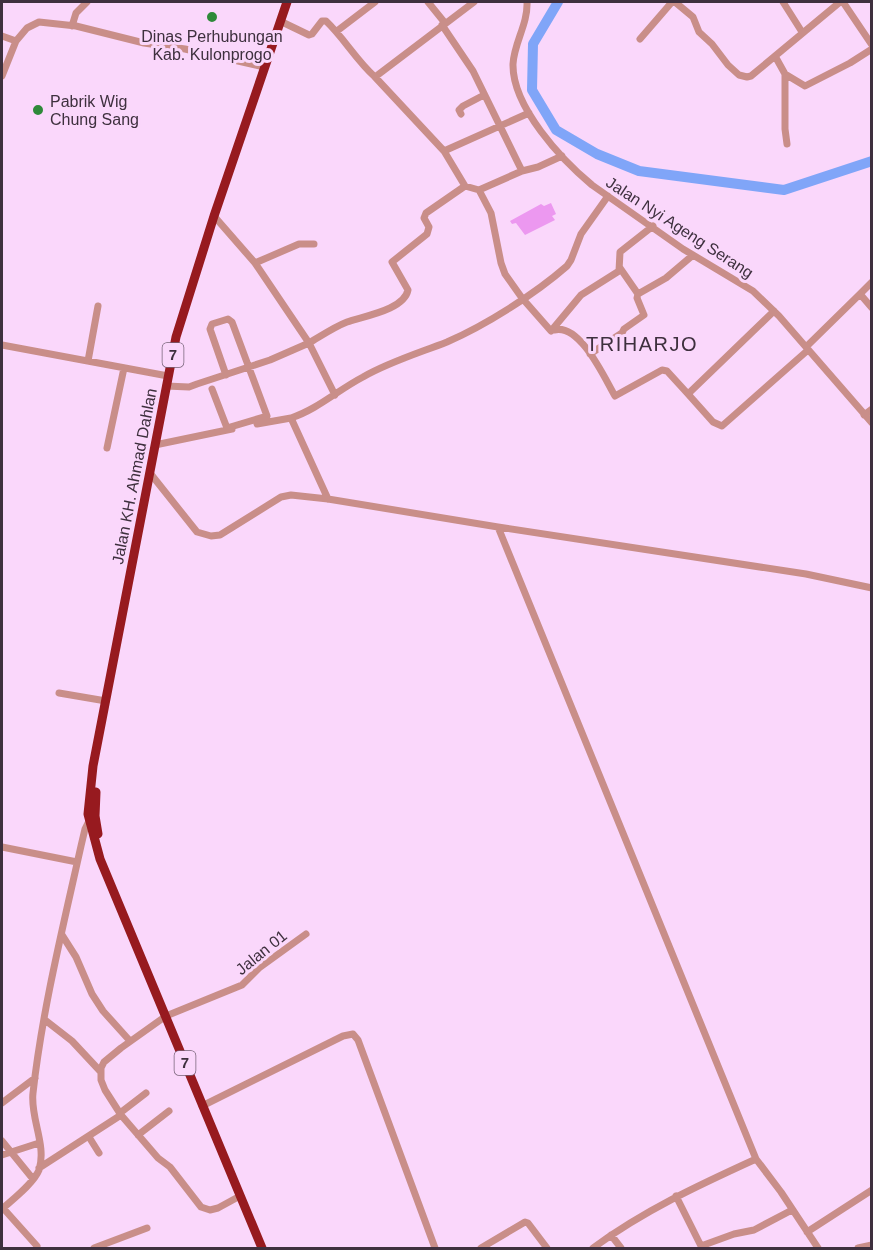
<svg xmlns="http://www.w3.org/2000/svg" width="873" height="1250" font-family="Helvetica,sans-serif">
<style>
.green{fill:#ec98f0}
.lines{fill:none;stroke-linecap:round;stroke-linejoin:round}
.river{stroke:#80a5f8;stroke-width:10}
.minor{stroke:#c98e89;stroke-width:7}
.highway{stroke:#971a1f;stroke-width:9}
.poi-dot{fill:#2e8939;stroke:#fad7fb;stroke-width:2}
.labels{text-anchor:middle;stroke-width:6;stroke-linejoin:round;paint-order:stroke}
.shield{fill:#fad7fb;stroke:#766277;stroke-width:1.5}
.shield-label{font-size:15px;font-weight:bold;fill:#3e303e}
.poi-label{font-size:16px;fill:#3e303e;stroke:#fad7fb}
.street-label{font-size:16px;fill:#3e303e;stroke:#fad7fb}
.quarter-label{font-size:20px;letter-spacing:1.5px;fill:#3e303e;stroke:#fad7fb}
</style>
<rect width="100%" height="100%" fill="#fad7fb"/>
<path class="green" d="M551,203L556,214L552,216L555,220L525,235L516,223L512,224L510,221L541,204L544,206Z"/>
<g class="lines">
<path class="river" d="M558,2L533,44L532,90L556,130L597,154L639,171L784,190L872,161"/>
<path class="minor" d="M428,2L445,23
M527,2C528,24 514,43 513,64C512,107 562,160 592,185L683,249L753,291L779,316L872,423
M675,2L693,17L699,32L712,44L728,65L739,75L747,77L751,76L840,2
M783,2L802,32
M843,2L872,45
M280,21L309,35L312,34L322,21H326C344,38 356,60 375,77L474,2
M442,25L473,71L522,171L538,167L562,156
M72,26L76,13L87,2
M337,31L375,2
M2,36L16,41
M640,39L672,2
M775,56L785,74L805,86L850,63L872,49
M785,74V129L787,144
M2,76L16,41L27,28L39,22L76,26L144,43L185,49L264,67
M375,77L444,151
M461,114L459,110L463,106L484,95
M522,171L479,190L465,186L444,151L529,113
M479,190L491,213L501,263L505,274L522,298L551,331L581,295L619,271L620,252L653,226
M255,263L299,244H314
M620,268L638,294
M860,294L872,282
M554,330C580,323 604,377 615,396L662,370L667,371L688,394L774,311
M2,345L168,376
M806,347L860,294L872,308
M590,354L622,333L624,329L644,315L637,298L638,294L666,278L693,255
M88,361L98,306
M166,386L189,387L197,384L270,360L309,343L255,263L214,216
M212,389L227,428L267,416L232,322L228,319L212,324L210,329L226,375
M688,394L713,422L722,426L808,350
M335,395L309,343C321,336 334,327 347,322C364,316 404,310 408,290L392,262L427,234L429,227L424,218L426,213L465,186
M864,415L872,409
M291,418C318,409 338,390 363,377C389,362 419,353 447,342C486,325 535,294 567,266L571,260L581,234L608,196
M257,424L291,418L328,499
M155,445L232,429
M107,448L124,368
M150,473L197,532L211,536L220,535L281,497L291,495L328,499L498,527L806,574L872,588
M498,527L756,1159L781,1192L818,1248
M59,693L106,701
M2,847L77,862
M62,935L76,957L92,994L103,1011L130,1041
M45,1020L72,1041L100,1071
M2,1103L35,1078
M202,1106L343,1036L353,1034L358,1040L435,1248
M120,1113L146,1093
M138,1135L169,1111
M89,1137L99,1153
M2,1141L33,1179
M2,1155L39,1143
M39,1168L121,1115
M240,1196L218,1208L210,1210L201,1207L170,1167L158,1158L121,1115L105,1090L101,1080V1068L104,1062L121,1048L166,1016L242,985L259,968L306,934
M676,1196L702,1248
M3,1208L37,1246
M2,1209C12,1200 34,1183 39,1170C47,1145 30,1118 33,1093C42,1011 63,927 81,846L85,829L90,819
M807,1232L872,1190
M611,1235L621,1248
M701,1246L734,1234L754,1230L792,1210
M94,1248L147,1228
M481,1248L525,1222L528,1223L547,1248
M593,1248C643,1211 699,1185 756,1159
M858,1248L872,1245"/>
<path class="highway" d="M96,792L95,816L98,834
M262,1248L100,859L88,814L93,766L176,337L214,216L287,2"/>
</g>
<g class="poi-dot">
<circle cx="212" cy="17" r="6"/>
<circle cx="38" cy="110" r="6"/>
</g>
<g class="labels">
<g class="shield">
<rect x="162.5" y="343" width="21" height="24" rx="4.5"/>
<rect x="174.5" y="1051" width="21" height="24" rx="4.5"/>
</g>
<g class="shield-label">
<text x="173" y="360">7</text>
<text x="185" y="1068">7</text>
</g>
<g class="poi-label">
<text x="212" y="42">Dinas Perhubungan<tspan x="212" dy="18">Kab. Kulonprogo</tspan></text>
<text x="50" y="107" text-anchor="start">Pabrik Wig<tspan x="50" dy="18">Chung Sang</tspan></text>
</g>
<g class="street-label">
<text transform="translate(680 227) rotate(33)" y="6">Jalan Nyi Ageng Serang</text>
<text transform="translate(134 476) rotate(-79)" y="6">Jalan KH. Ahmad Dahlan</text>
<text transform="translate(261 952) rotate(-39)" y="6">Jalan 01</text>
</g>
<g class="quarter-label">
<text x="642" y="351">TRIHARJO</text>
</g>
</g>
<rect width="873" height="1250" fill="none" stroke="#3e303e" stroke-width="6"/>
</svg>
